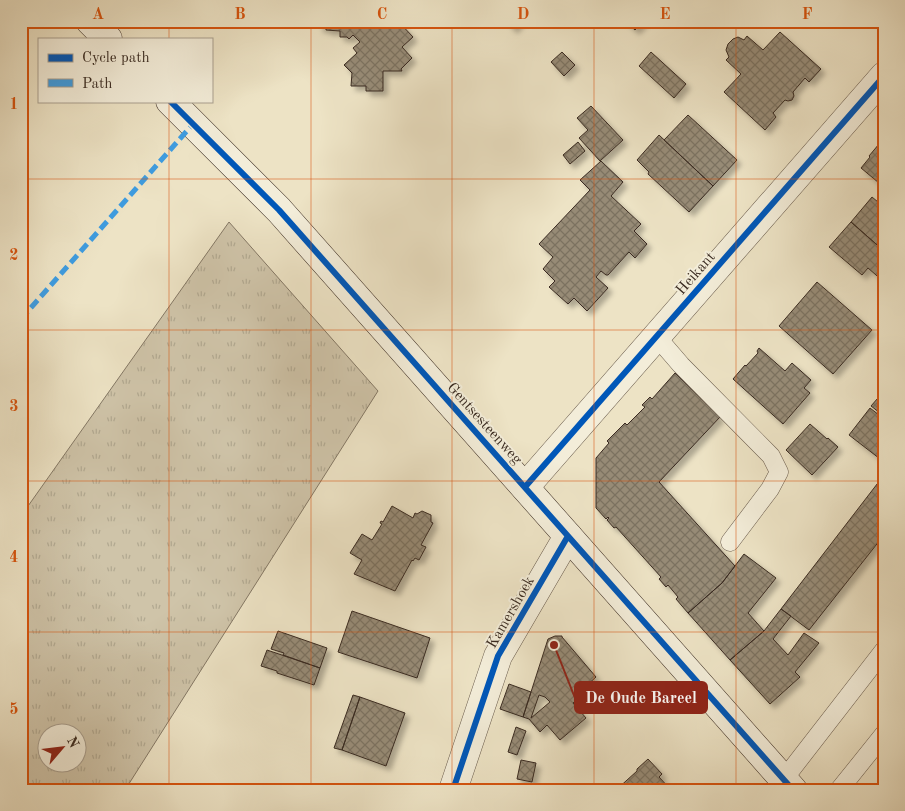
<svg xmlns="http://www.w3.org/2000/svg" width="905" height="811" font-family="'Old Standard TT',serif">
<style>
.grass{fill:url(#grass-tufts);stroke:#847865;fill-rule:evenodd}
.building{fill:url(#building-cross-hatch);stroke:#3a2b21;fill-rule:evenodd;filter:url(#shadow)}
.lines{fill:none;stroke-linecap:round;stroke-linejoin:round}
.service-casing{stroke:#67594a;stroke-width:19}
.minor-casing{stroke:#67594a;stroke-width:29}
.tertiary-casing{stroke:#67594a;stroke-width:29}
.secondary-casing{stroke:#3a2b21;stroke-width:29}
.service{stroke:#f3edd9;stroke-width:18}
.minor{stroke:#f3edd9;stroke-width:28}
.tertiary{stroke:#f3edd9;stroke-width:28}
.secondary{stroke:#f3edd9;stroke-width:28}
.quiet{stroke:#3e9ce0;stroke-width:5;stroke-dasharray:10 5;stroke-linecap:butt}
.cycleway-casing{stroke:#f3edd9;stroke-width:9}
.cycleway{stroke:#0057b8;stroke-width:6}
.grid{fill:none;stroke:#d7540e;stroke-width:1;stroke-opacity:0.55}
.labels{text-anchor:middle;stroke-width:4;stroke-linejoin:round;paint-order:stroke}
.street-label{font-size:15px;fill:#3a2b21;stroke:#f3edd9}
.leader{fill:none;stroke:#8f2418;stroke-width:2}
.callout-dot{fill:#8f2418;stroke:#f3edd9;stroke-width:2}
.callout{fill:#8f2418;stroke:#8f2418;stroke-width:2}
.callout-label{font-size:16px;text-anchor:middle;font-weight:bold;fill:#fff}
.neatline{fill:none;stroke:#d7540e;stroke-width:2}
.grid-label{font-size:16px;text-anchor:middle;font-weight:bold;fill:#d7540e}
</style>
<defs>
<pattern id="grass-tufts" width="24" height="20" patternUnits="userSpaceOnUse" patternTransform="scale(1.25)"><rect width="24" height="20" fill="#cfc4a9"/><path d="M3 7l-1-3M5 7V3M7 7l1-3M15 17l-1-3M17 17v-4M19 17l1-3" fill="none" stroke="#b2a991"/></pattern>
<pattern id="building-cross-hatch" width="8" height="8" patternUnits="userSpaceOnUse" patternTransform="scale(1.25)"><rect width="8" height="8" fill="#978b76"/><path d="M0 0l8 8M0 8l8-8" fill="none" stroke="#7c7260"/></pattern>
<filter id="shadow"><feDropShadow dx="4.5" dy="4.5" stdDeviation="2.5" flood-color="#0004"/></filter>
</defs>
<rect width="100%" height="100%" fill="#ede3c5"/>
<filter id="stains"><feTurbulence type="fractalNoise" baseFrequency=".004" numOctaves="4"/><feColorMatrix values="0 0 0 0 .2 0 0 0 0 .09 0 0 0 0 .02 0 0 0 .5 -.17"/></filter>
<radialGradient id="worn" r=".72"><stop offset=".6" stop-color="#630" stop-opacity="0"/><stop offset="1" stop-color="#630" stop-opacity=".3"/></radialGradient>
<path class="grass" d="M229,222L378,391L125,790H21V516ZM48,734H78V764H48Z"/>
<path class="building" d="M319,21H398L413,37L402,47L412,58L401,69L402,71H383V91H366V86H351L352,73L344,65L357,53L353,48L360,42L353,35L349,39L347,37H340V31L326,30V28H319Z
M506,21H520L513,29Z
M625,21H644L635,30Z
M780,32L821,69L809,82L805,78L793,92L794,96L792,100L788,101L785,100L773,113L776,117L765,130L724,92L741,74L726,60L729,57L726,50L728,44L733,39L738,37L744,40L747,36L763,50Z
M562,52L575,65L564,76L551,62Z
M651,52L686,84L674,98L639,66Z
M591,106L623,140L600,161L579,138L588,130L577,118Z
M688,115L737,160L713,186L664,140Z
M659,135L713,186L689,212L648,174L649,172L637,160Z
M884,138V178L879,183L861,168L870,157L869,156Z
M578,142L585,151L570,164L563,155Z
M601,161L623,182L611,196L641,224L634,231L647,244L635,258L629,252L608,275H606L601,271L596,277L608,288L587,311L574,298L568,304L549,287L555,281L543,269L553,257L539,244L590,190L580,180Z
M872,197L884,207V251L851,222Z
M851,222L884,251V282L868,268L862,275L829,247Z
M817,282L872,330L833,374L779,326Z
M759,348L785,371L792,363L811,380L804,388L810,393L783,424L733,379L745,365L746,366L758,353L757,351Z
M675,373L720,417L659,482L735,566L722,583L688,613L676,599L678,597L668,585L666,587L659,579L661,577L616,527L614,528L607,520L609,518L608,517L606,519L596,508V458L609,443L607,441L625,423L627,425L645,407L642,405L650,397L652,399Z
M884,391V416L871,406Z
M870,408L884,419V462L849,435Z
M810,424L827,439L828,438L838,447L812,475L786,450Z
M884,475V535L809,630L781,609Z
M392,506L413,518L415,513L417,514L422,511L431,515V522L433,523L421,545L426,547L419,560L415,558L413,561L412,560L395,591L354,574L362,560L350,553L362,534L372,540L382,524L380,523L381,521L383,522Z
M744,554L776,578L748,613L764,631L730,660L688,613L722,583Z
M781,609L791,616L773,639L788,655L804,633L819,643L795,672L800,677L770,704L730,660L764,631Z
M352,611L430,638L417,678L338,652Z
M278,631L327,648L320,668L283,655L284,653L271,649Z
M555,636H562V637L596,677L585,687L587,690L573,703L586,718L560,740L547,725L540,732L529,719L523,717L548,639ZM539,695L545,697L550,702L531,718Z
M267,650L320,668L314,685L277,673V671L261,666Z
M509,684L531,692L523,717L500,709Z
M353,695L360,697L342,750L334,748Z
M360,697L405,713L386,766L342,750Z
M516,727L526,731L517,755L508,752Z
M648,759L662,774L659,777L671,790H616L637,771V769Z
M521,760L536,763L532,782L517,779Z"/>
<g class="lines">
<defs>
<path id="service" d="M656,336L681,365L771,456L779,472L770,489L730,542
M784,779L884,650
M839,790L884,734"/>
<path id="minor" d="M525,487L884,76"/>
<path id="tertiary" d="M453,790L498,656L568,536"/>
<path id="secondary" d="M90,21L108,39
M170,101L279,210L793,790"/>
</defs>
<use href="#service" class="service-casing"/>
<use href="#minor" class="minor-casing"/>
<use href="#tertiary" class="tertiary-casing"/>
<use href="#secondary" class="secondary-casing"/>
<use href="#service" class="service"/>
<use href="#minor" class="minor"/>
<use href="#tertiary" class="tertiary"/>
<use href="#secondary" class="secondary"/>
<path class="quiet" d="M21,319L193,124"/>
<defs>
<path id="cycleway" d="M170,101L279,210L793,790
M525,487L884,76
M453,790L498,656L568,536"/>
</defs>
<use href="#cycleway" class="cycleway-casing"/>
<use href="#cycleway" class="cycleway"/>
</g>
<path class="grid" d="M169,21V39M311,21V790M452,21V790M594,21V790M736,21V790M169,101V790M21,179H884M21,330H884M21,481H884M21,632H884"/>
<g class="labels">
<g class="street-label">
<text transform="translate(695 273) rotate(-49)" y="5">Heikant</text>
<text transform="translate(485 423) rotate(48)" y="5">Gentsesteenweg</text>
<text transform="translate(510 612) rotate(-60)" y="5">Kamershoek</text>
</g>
</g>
<path class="leader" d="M554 645L575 698"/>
<circle class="callout-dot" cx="554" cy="645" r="5"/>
<rect class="callout" x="575" y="682" width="132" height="31" rx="5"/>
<g class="callout-label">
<text x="641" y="703">De Oude Bareel</text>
</g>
<rect width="905" height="811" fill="none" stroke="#ede3c5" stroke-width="55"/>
<rect x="38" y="38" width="175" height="65" fill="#f3edd9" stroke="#a99f8f"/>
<rect x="48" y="54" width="25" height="8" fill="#0057b8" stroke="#a99f8f"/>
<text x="82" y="62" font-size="15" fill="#3a2b21">Cycle path</text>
<rect x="48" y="79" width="25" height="8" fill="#3e9ce0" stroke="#a99f8f"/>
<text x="82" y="88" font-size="15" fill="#3a2b21">Path</text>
<g transform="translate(62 748) rotate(62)"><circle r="24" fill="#f3edd9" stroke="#a99f8f"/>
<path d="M0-4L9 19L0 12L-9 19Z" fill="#8f2418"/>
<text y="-8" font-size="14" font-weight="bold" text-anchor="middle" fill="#3a2b21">N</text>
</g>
<rect x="28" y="28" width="850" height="756" class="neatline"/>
<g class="grid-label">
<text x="98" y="19">A</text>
<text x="240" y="19">B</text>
<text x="382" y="19">C</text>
<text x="523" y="19">D</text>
<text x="665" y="19">E</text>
<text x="807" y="19">F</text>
<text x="14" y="109">1</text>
<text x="14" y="260">2</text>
<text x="14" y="411">3</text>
<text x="14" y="562">4</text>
<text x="14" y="714">5</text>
</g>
<rect width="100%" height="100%" filter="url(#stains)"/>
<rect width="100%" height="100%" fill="url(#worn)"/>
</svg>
